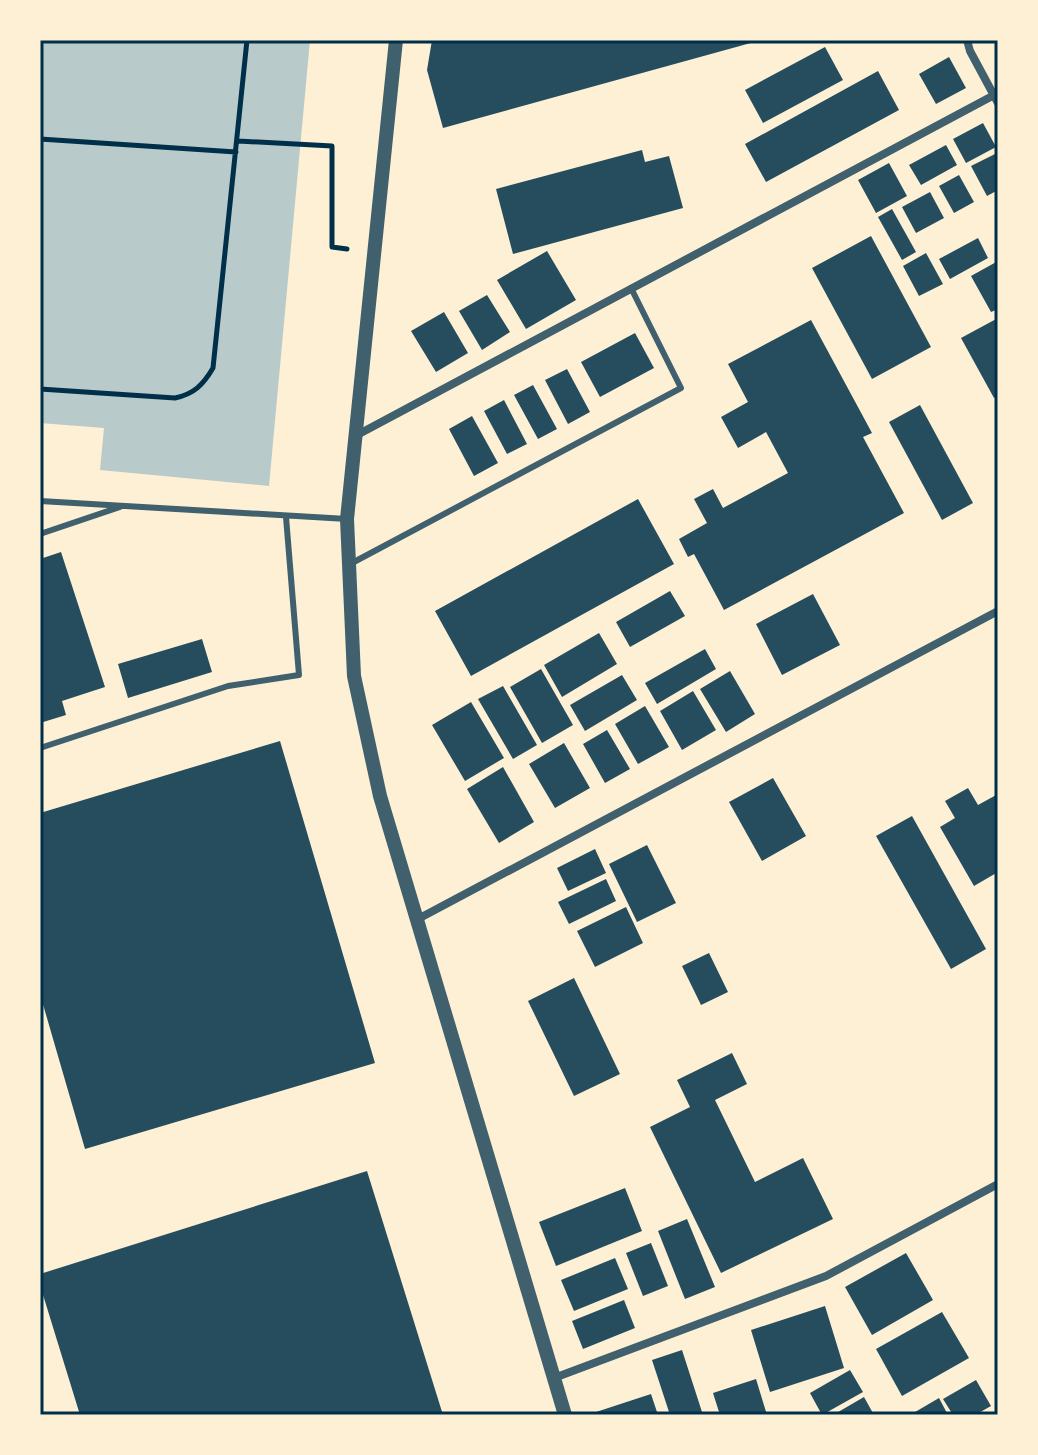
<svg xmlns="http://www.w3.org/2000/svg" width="1038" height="1455" font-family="Signika,sans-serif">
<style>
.green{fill:#b9caca}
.building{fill:#264d5e}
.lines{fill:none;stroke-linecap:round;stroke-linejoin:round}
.path{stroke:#003049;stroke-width:5}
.service{stroke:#3f606c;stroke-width:6}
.minor{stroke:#3f606c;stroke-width:8}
.tertiary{stroke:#3f606c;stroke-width:14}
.neatline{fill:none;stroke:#003049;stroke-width:3}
</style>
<rect width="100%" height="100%" fill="#fdf0d5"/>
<path class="green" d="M40,40H310L269,486L100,470L104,428L40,423Z"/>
<path class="building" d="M432,40H758V41L443,128L427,70Z
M825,47L843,80L763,123L745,90Z
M949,57L966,88L936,104L919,74Z
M878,71L899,110L766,182L745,144Z
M983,123L996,147L966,163L953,139Z
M946,145L957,165L921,185L909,165Z
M642,150L645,162L669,156L683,208L513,254L496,189Z
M997,153L998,190L987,196L971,166Z
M889,163L907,196L876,213L858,180Z
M959,175L974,202L954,213L939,186Z
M930,192L944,218L916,233L902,207Z
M892,209L916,252L902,260L878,217Z
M871,236L931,347L872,379L812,268Z
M978,238L988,258L950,279L939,259Z
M547,251L576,300L526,329L497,280Z
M926,253L943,284L919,296L903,266Z
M998,261V309L991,312L971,276Z
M487,295L510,332L482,350L459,311Z
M444,312L468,353L436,372L411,331Z
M998,318V396L994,398L961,338Z
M811,320L872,433L863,437L904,513L724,610L694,554L688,557L679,539L707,523L694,499L713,489L723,508L788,473L766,432L738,448L721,417L748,402L728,364Z
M635,333L654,368L600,397L581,362Z
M567,369L590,412L568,424L545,380Z
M533,385L557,429L538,439L514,395Z
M504,400L527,444L507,454L484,411Z
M920,405L973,503L942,520L889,422Z
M472,416L498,463L474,476L449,429Z
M638,499L674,564L471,676L435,611Z
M61,552L105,687L62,701L66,715L40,723V559Z
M670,591L685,616L630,647L616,622Z
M813,594L840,645L782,675L756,624Z
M599,633L617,664L562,697L544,665Z
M202,639L212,672L128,698L118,664Z
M705,649L716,669L657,704L645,683Z
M541,669L573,725L542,743L510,687Z
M730,671L755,714L726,732L700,689Z
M622,675L637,700L585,731L570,705Z
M503,686L537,745L513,759L478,699Z
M693,691L716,730L682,750L660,711Z
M471,702L504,758L465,781L432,725Z
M645,706L669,747L638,764L615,724Z
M607,730L630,769L605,783L583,744Z
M280,741L375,1063L85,1149L40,994V813Z
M564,743L590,788L555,808L529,764Z
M503,767L534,822L499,843L467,789Z
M773,778L806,836L762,861L729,802Z
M968,788L978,805L998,794V872L974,886L940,827L955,818L945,801Z
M912,816L986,949L951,969L876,836Z
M647,845L676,903L637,922L609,864Z
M595,849L606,873L568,891L557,868Z
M606,879L616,901L569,924L558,902Z
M626,907L643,943L595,967L577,931Z
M709,953L728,992L701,1005L682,966Z
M574,978L620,1074L574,1096L528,1001Z
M732,1053L747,1084L715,1100L755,1182L803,1158L833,1219L721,1273L650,1127L690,1107L677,1080Z
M367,1171L443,1415H80L40,1285V1274Z
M625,1188L642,1231L556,1266L539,1222Z
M687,1219L715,1287L685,1299L658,1231Z
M651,1243L668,1286L643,1296L626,1253Z
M906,1253L933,1300L872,1335L845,1287Z
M615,1258L628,1289L574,1311L561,1280Z
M624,1300L635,1328L583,1349L572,1321Z
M825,1306L844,1368L770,1392L751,1330Z
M942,1312L969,1358L902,1396L876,1349Z
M682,1350L702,1412L692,1415H670L652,1360Z
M850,1370L863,1392L822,1415L810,1393Z
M756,1379L767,1415H720L713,1393Z
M976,1380L991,1406L975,1415H953L943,1399Z
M651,1394L658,1415H597L596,1412Z
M864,1397L874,1415H833Z
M939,1398L948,1415H910Z"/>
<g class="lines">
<path class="path" d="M40,139L236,152
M238,141L332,146V247L347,249
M40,389L175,398C194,394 203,385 213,368L247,40"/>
<path class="service" d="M40,501L347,519
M40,534L120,507
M352,563L681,388L631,288
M40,748L228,686L299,675L286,517"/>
<path class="minor" d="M967,40L970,51L998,103
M357,435L998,93
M416,920L998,611
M554,1378L826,1276L998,1184"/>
<path class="tertiary" d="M396,40L347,519L354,676L380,796L565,1415"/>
</g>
<rect width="1038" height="1455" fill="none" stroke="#fdf0d5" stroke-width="84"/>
<rect x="42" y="42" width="954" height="1371" class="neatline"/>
</svg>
